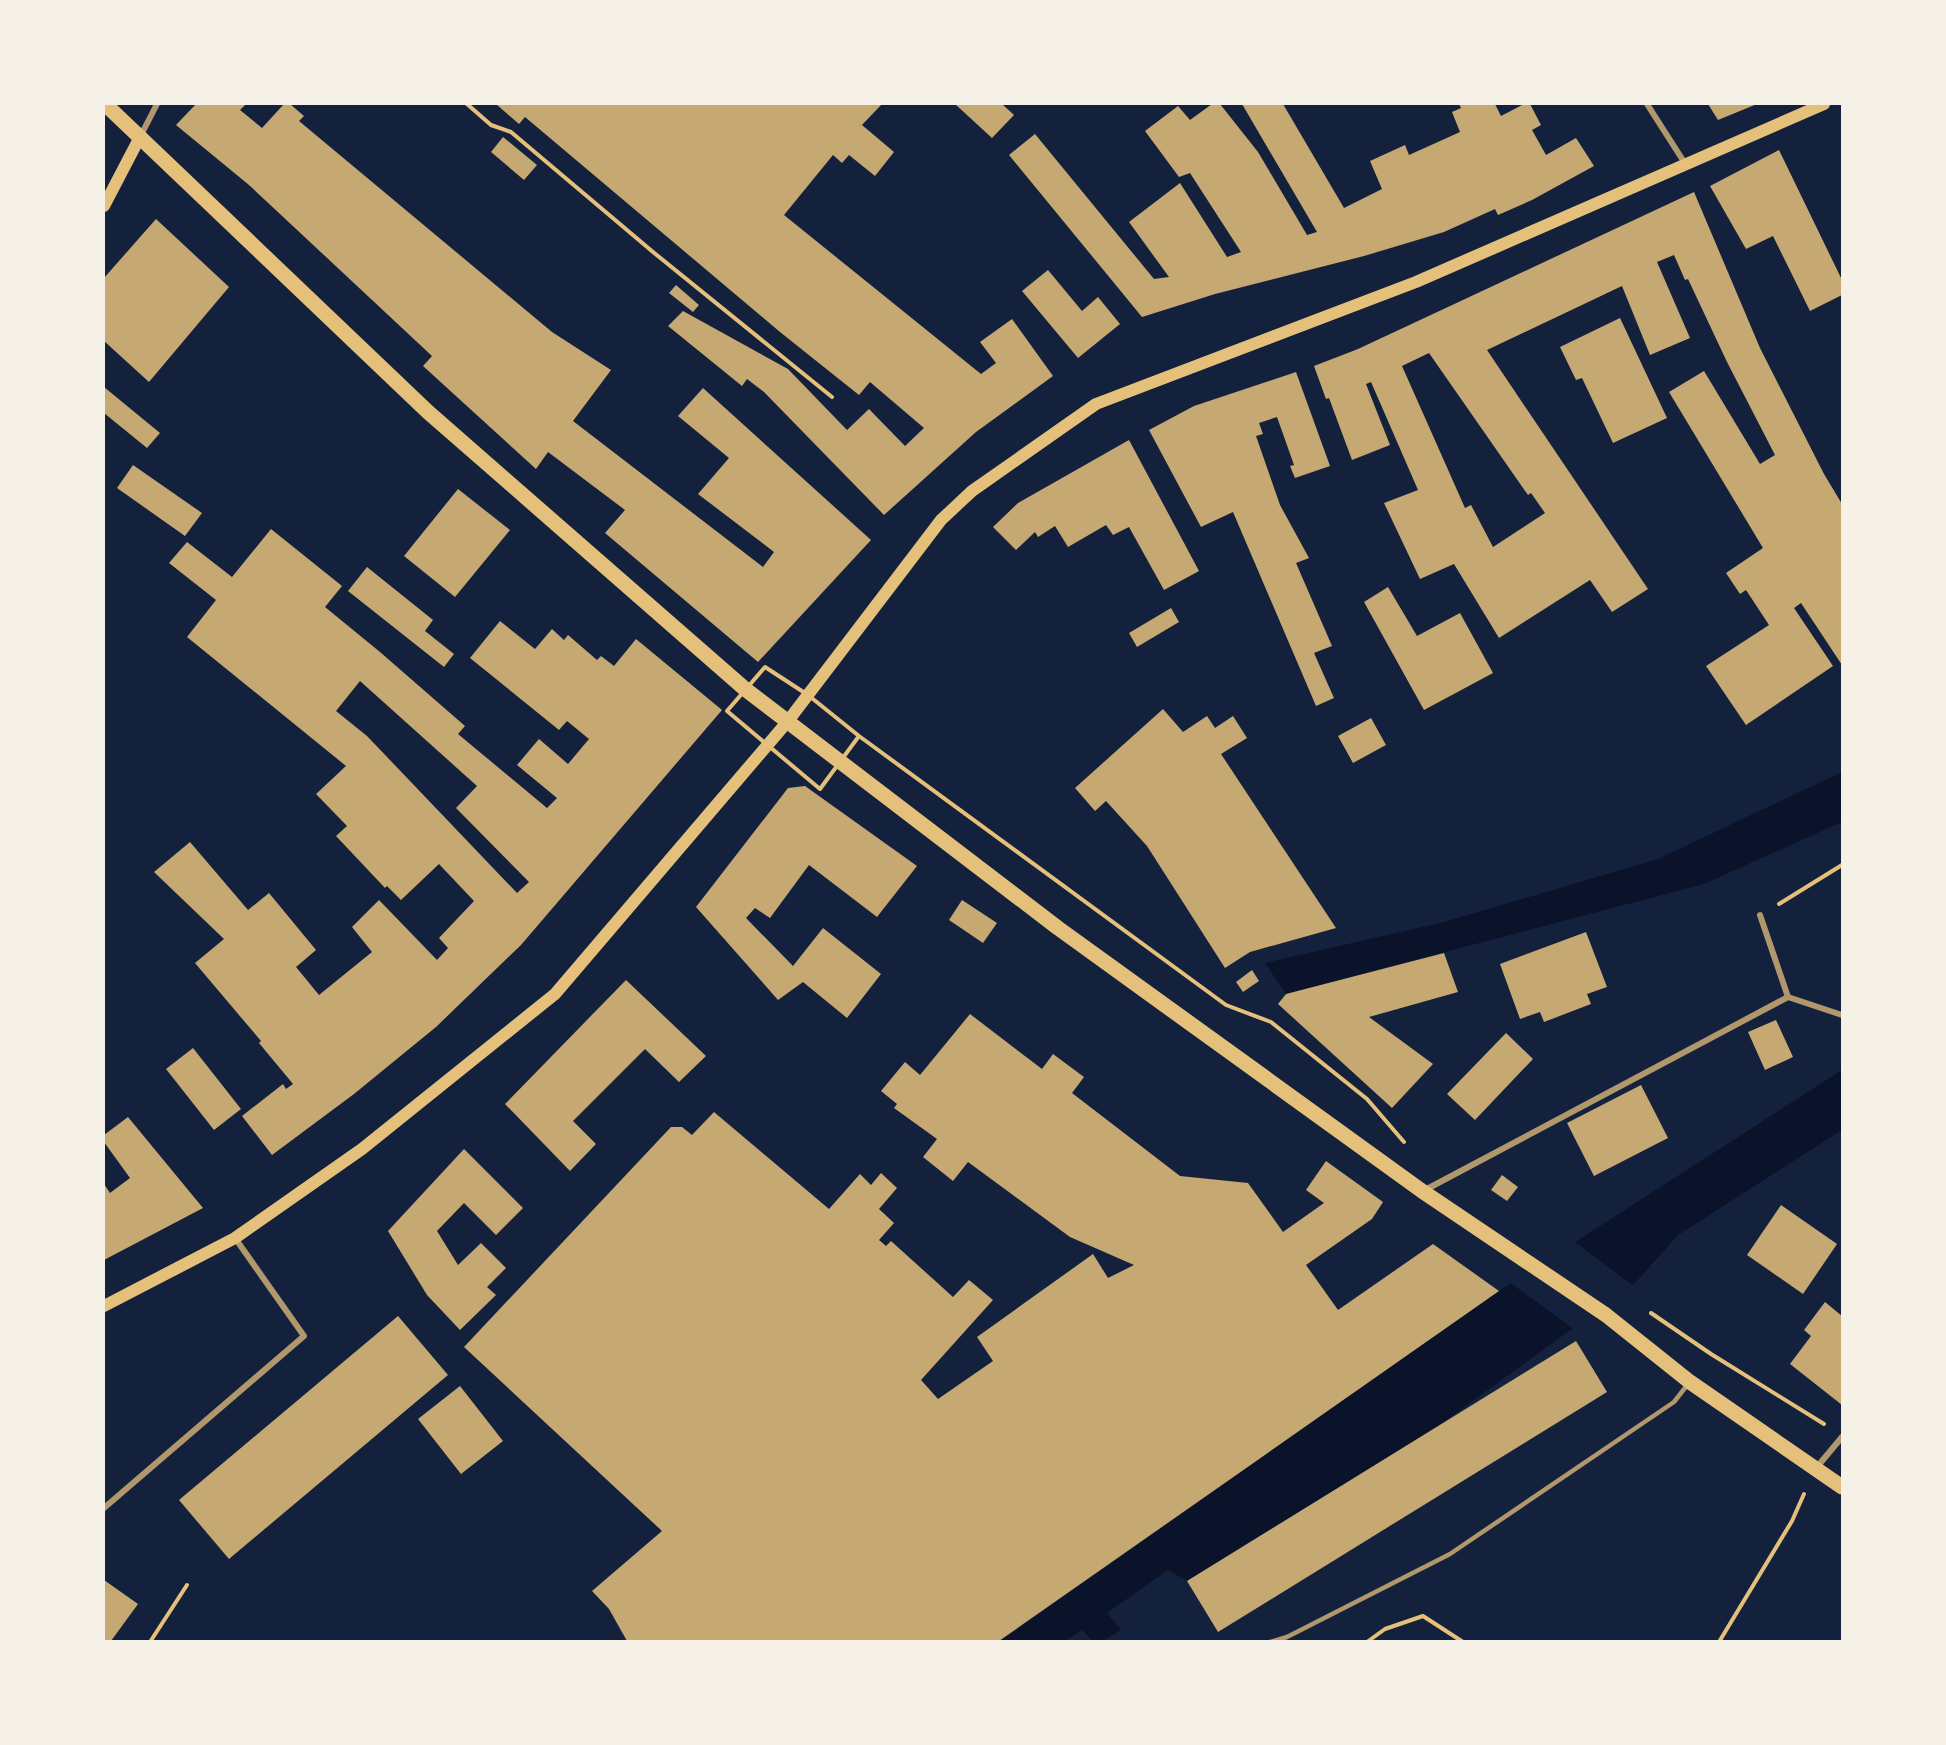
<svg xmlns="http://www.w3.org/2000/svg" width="1946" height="1745" font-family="'Public Sans',sans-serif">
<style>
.water{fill:#0b132b}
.pier{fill:#14213d}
.building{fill:#c6a872;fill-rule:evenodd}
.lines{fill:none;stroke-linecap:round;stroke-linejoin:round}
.path{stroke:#e5c07b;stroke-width:4}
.service{stroke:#b1986c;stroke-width:4.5}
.minor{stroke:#b1986c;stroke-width:6}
.secondary{stroke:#e5c07b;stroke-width:12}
.primary{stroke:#e5c07b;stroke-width:15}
</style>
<rect width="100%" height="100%" fill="#14213d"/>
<path class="water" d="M1842,772V822L1704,884L1286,994L1265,963L1444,922L1658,859Z
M1842,1070V1130L1678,1235L1635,1283L1437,1427L1187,1581L1168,1570L1107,1613L1121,1630L1103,1641H1093L1082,1630L1065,1641L999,1642L1499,1291Z"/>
<path class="pier" d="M1572,1240L1635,1287L1575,1330L1508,1281Z"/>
<path class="building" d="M196,104H246L240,110L262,128L284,104H290L304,116L299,121L552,332L611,370L573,421L763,567L774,552L698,494L729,458L678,416L703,388L871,540L758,662L605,533L625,510L548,452L536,469L423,366L432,356L249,185L176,125Z
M496,104H882L862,125L894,152L875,176L849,155L842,163L833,155L784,215L981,374L996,363L980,342L1012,319L1053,376L976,432L884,515L764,392L747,379L742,386L668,326L683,311L788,369L847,430L869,409L905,446L924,428L870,382L859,395L780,332L525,117L519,124Z
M955,104H1002L1014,115L992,138Z
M1212,104H1220L1258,152L1307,235L1317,232L1242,104H1283L1344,208L1382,189L1370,161L1405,145L1409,155L1460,132L1452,112L1461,108L1459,104H1495L1501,116L1524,104H1530L1541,125L1532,130L1546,155L1576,138L1594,166L1532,200L1498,215L1495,209L1444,232L1364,256L1215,294L1142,317L1009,155L1035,134L1154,279L1169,277L1129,222L1180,183L1227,257L1241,252L1190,173L1179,177L1145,131L1178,106L1190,120Z
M1708,104H1757L1718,120Z
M503,137L537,165L524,180L491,152Z
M1779,150L1842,280V295L1810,311L1773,236L1746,249L1710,186Z
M1694,192L1760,348L1824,474L1842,504V665L1801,603L1794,608L1833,666L1746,725L1706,666L1769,625L1746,590L1740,594L1726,573L1763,548L1669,392L1704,371L1760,464L1775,455L1727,362L1688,279L1685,280L1674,255L1657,262L1690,338L1650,355L1622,286L1487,350L1648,589L1612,612L1590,580L1499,638L1454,564L1420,579L1384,503L1418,490L1371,382L1366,384L1390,445L1352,460L1329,398L1326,399L1314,366L1358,349ZM1429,353L1528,495L1531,493L1545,513L1493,547L1471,505L1465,508L1402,366Z
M156,219L229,287L149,382L104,341V278Z
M1048,270L1082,311L1098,297L1120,324L1078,358L1022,291Z
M676,285L699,305L693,312L669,293Z
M1620,318L1667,418L1613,443L1582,378L1576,380L1560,347Z
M1296,372L1330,466L1295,478L1290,466L1294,465L1277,417L1259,423L1263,434L1256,436L1280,505L1309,558L1296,563L1332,646L1314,653L1334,698L1316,706L1233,512L1201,527L1149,430L1194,406Z
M104,387L160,433L147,448L104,413Z
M1129,440L1199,571L1164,590L1129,527L1113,535L1106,525L1068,547L1055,526L1038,537L1035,532L1016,550L993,527L1018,503Z
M133,465L202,513L185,536L117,488Z
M458,489L510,530L455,597L404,556Z
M271,529L342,586L325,607L380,652L465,726L458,734L547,808L557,798L517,765L539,739L568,764L589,739L567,721L559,730L470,658L500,621L535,649L552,629L564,640L568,635L597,660L601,656L614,666L636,639L722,710L521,945L436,1027L354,1094L272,1155L242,1116L283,1084L286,1089L293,1084L259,1043L261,1041L195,963L224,939L154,872L190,842L248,910L269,893L316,950L296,967L319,995L372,952L352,927L379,900L437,960L448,948L439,938L474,901L439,864L401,900L387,886L385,888L336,836L347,826L316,794L346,766L187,637L216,600L169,563L187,542L232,577ZM360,681L477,786L456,808L529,882L517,893L367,736L336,711Z
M367,567L433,620L425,631L454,654L444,667L348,591Z
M1388,587L1417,636L1460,613L1493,673L1424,710L1364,602Z
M1171,608L1179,622L1137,647L1129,633Z
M1163,709L1183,732L1207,716L1215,728L1233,716L1247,738L1221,754L1336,928L1250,952L1225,968L1147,846L1106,801L1095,811L1075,788Z
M1371,718L1386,745L1353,763L1338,736Z
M805,786L917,866L877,917L809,865L770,918L755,908L746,918L793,966L823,928L881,974L847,1018L803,982L778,1000L696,907L788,788Z
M962,900L997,923L983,943L949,920Z
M1586,932L1607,987L1587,994L1591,1004L1544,1022L1540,1012L1520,1019L1500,964Z
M1444,953L1458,992L1369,1017L1433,1064L1392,1108L1278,1004L1286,994Z
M1252,970L1259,981L1243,992L1236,982Z
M626,980L706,1056L679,1082L645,1049L573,1121L596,1144L570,1171L505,1104Z
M970,1014L1042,1069L1053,1054L1084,1077L1072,1093L1180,1176L1248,1183L1283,1232L1324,1203L1306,1190L1326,1161L1383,1202L1372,1219L1306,1265L1338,1310L1433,1244L1499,1291L999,1641H627L609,1609L592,1591L662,1531L464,1347L671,1127H682L692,1135L714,1112L829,1209L860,1174L871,1185L881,1173L897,1188L879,1209L894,1223L879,1240L886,1246L891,1241L953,1297L969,1280L993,1300L921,1380L938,1399L993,1361L977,1337L1093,1254L1108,1278L1134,1265L1070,1237L968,1162L953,1181L923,1157L937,1139L894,1108L897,1104L881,1091L905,1062L920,1075Z
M1776,1020L1793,1057L1765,1070L1748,1032Z
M1506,1033L1533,1059L1475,1120L1447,1094Z
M193,1048L241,1109L214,1130L166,1069Z
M1641,1085L1668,1138L1594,1176L1567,1123Z
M128,1117L203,1208L104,1260V1184L110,1193L130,1178L104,1142V1135Z
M464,1149L523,1208L496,1235L464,1203L437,1231L458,1265L481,1243L506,1268L487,1287L496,1295L460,1330L427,1295L388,1231Z
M1502,1175L1518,1187L1507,1201L1491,1190Z
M1781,1205L1837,1244L1803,1294L1747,1255Z
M1825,1302L1842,1316V1405L1790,1364L1811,1336L1804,1330Z
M398,1316L448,1375L229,1559L179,1500Z
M1576,1341L1607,1392L1218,1632L1187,1581Z
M460,1386L503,1441L461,1474L418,1419Z
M104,1580L138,1604L111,1641H104Z"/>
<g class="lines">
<path class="path" d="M467,104L491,125L511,132L653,252L832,397
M765,667L808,695L859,736L820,789L727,711Z
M859,736L1226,1005L1271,1022L1367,1099L1404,1142
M1779,904L1842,865
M1651,1313L1711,1354L1824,1424
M150,1642L187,1585
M1367,1642L1385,1629L1423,1616L1463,1642
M1719,1642L1792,1521L1804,1494"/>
<path class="service" d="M1270,1642L1287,1637L1450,1554L1674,1402L1688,1384"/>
<path class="minor" d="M1647,104L1686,165
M140,137L157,104
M1760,915L1788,997
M1425,1190L1788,997L1842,1015
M1817,1467L1842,1437
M104,1508L304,1336L235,1238"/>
<path class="secondary" d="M104,206L140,137
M104,1306L235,1238L362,1149L555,994L788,721L941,520L972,491L1096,404L1416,282L1824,104"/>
<path class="primary" d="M105,104L428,412L745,689L1058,928L1422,1191L1606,1315L1690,1382L1842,1487"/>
</g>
<rect width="1946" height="1745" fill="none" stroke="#f6f1e7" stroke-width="210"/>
</svg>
